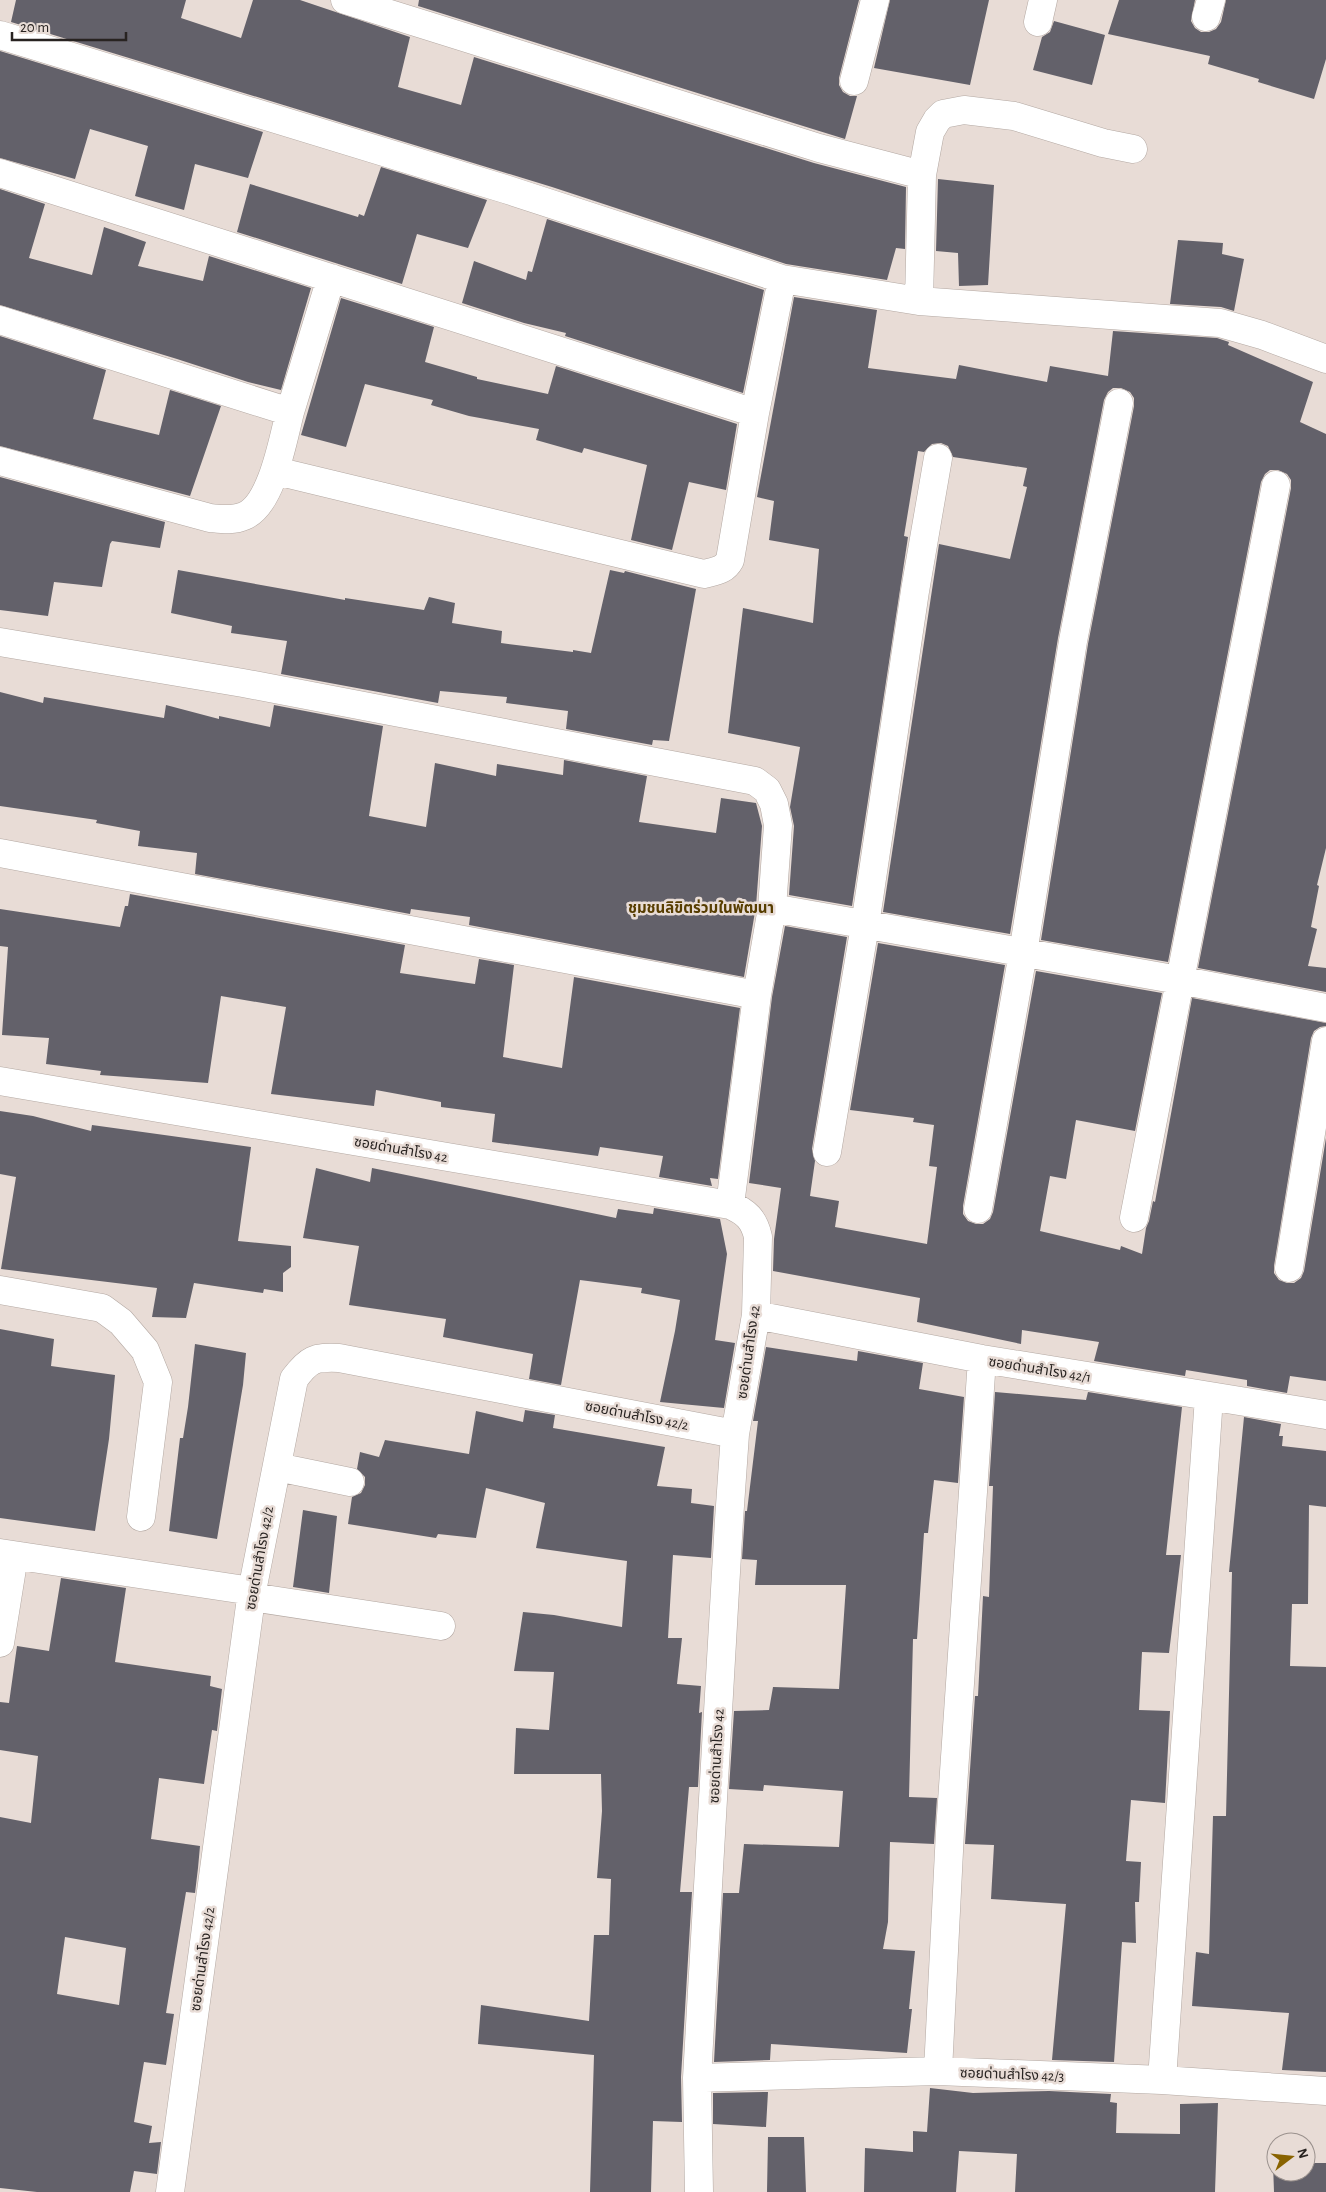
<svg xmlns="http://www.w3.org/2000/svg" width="1326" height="2192" font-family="'Alegreya Sans','Noto Sans Thai',sans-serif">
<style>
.building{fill:#63616a;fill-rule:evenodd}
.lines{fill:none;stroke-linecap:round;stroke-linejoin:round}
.minor-casing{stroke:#b3a8a2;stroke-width:29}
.minor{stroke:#fff;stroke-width:28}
.labels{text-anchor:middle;stroke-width:5;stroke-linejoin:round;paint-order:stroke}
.street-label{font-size:14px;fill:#282321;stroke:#e8dcd6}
.neighbourhood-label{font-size:15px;font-weight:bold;fill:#573d00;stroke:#e8dcd6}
</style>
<rect width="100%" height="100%" fill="#e8dcd6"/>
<path class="building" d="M16,0H186L181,18L241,38L253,0H300L410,37L398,87L461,105L474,57L814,163L906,187L905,249L896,248L887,280L786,264L552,187L11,22Z
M419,0H859L839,78V85L843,92L850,96H857L845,139L418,6Z
M890,0H989L970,85L874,68Z
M1119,0H1195L1191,21L1195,28L1201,32H1209L1216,29L1221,22L1226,0H1326V59L1314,99L1258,82L1259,79L1208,64L1210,56L1108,34Z
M1054,21L1105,35L1092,85L1033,70L1042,37L1050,32Z
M0,51L263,132L248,178L195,164L184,210L135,196L148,146L90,129L75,179L0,158Z
M381,167L487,200L468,248L417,234L402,284L237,232L250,184L358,217L359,214L364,216Z
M938,179L994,185L988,285L959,286L958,253L936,251Z
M0,189L45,204L29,258L92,275L104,227L146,242L138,266L203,281L209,256L311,288L281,390L248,382L177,359L0,305Z
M547,219L764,290L743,393L565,336L566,333L524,323L462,303L474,261L526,280L528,271L532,272Z
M1178,240L1223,243L1222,254L1244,259L1234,311L1221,307L1170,304Z
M794,297L877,310L868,368L956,379L959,365L1047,382L1050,366L1108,376L1113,331L1217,338L1229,342L1228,345L1313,382L1300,422L1326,434V848L1317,885L1319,886L1311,927L1317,929L1308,966L1326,968V992L1198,968L1291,488V480L1287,474L1278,470H1270L1265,474L1261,482L1168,962L1041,940L1088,644L1134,406V398L1130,392L1121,388H1113L1108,392L1104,400L1058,638L1010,934L883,912L939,544L1010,559L1027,487L1023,486L1027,468L953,457L948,446L941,443L932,444L924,452L918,451L904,536L908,537L852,906L789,895L794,826L790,807L800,747L728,733L743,608L813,623L819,549L769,540L774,501L757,497Z
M341,298L434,327L425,362L477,377V379L548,394L556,366L737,424L726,490L689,482L672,550L631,540L647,465L584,448L582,453L536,440L539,429L469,416L431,405L433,400L365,384L346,447L301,435Z
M0,336L106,370L93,419L159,435L170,390L221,406L190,496L0,446Z
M0,477L165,522L160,548L112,541L110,544L102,587L54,582L48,616L0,610Z
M178,570L345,600V598L424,610L429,597L455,603L452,623L502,631L501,643L573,652V650L591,653L610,570L624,573L625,571L696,589L669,741L653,740L652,745L566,729L568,711L506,703L507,697L440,691L438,703L281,674L287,641L231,633L232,626L171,613Z
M0,692L43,703L44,697L164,718L166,705L219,719V716L270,727L274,705L383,726L369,816L426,827L435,763L496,776L497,764L563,775L564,760L647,776L639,822L716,833L721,798L756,803L762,826L756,906L744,977L469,925L470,917L411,909L410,914L195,874L197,853L138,846L140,831L96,823L97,820L0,806Z
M130,894L405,945L400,973L475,984L479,959L514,965L503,1057L562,1068L574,977L740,1008L718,1179L710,1178L712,1186L659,1177L663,1156L600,1147L598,1156L492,1142L495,1114L441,1107V1102L376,1090L374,1106L271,1094L286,1007L221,996L208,1083L100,1075L101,1071L46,1064L49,1038L2,1035L8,947L0,946V909L120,927L125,906H128Z
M785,926L847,937L812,1149L815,1161L810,1196L839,1201L835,1227L927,1244L937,1167L929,1166L934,1125L913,1122L914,1118L850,1110L878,943L1005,965L963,1206V1214L968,1221L976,1224H983L990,1219L993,1212L1036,971L1162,993L1135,1131L1076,1120L1066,1179L1050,1176L1040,1231L1120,1250L1121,1246L1142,1254L1146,1228L1149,1221L1153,1201L1155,1202L1192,998L1326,1023V1026L1320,1027L1314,1031L1311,1038L1274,1266V1273L1279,1280L1287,1283H1294L1301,1278L1304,1271L1326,1138V1381L1290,1376L1287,1393L1247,1386V1380L1186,1370L1185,1376L1094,1361L1099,1342L1022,1330L1021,1344L917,1322L920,1298L773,1271L774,1239L781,1188L749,1183L772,997Z
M0,1111L33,1116L91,1131L92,1125L251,1147L238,1241L291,1246V1267L283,1273V1292L264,1289L263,1293L194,1283L186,1318L152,1317L157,1288L1,1269L16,1177L0,1174Z
M316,1168L370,1182L372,1168L616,1218L618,1209L653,1214L654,1208L720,1219L727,1254L715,1340L735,1343L724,1408L660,1402L675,1331L680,1300L641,1293L642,1288L580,1280L561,1385L529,1379L533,1354L443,1337L446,1319L349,1305L359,1246L303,1238Z
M0,1329L54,1339L51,1366L115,1375L109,1439L95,1531L0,1518Z
M195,1344L246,1353L243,1385L217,1539L169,1531L180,1438H183L188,1407Z
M766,1347L857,1361L858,1351L923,1363L919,1389L964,1397L958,1483L934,1480L928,1533H924L917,1639H913L909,1797L937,1798L934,1844L890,1842L888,1922L883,1949L915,1951L909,2009H912L907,2053L771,2044L770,2060L714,2062L723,1893H739L744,1844L839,1847L843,1791L764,1785L763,1791L729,1789L734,1711L769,1710L773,1687L839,1689L846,1585H755L757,1560L742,1559L745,1511H747L758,1421H753Z
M995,1392L1086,1400L1088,1392L1182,1407L1166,1555H1181L1169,1653L1142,1652L1139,1710L1170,1711L1165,1803L1131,1800L1126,1861L1141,1862L1139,1902H1135L1136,1943L1122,1942L1114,2062L1052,2060L1066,1904L991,1899L994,1845L965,1844L975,1696H978L983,1596L989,1597L993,1486H989Z
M525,1410L555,1415L553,1428L665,1447L657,1486L692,1489L691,1503L714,1506L711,1558L673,1555L668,1638H682L677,1684L701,1686L699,1713L702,1712L698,1787H689L680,1892H692L681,2077L682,2122L653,2121L651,2192H590L594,2055L478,2044L481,2005L589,2021L594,1935H609L611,1879L597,1878L602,1811L601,1774H514L516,1728L549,1730L554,1672L514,1671L523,1612L554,1615L622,1627L627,1561L536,1548L545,1503L486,1488L476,1538L438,1534L436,1538L348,1524L352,1497L361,1493L365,1485V1477L357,1469L360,1452L379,1457L385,1440L469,1454L476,1411L523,1422Z
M1244,1417L1281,1424L1279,1436H1283L1282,1446L1326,1451V1507L1309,1505L1308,1604H1292L1290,1666L1326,1667V2072L1282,2070L1289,2013L1192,2006L1196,1952L1209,1954L1213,1816H1226L1232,1572H1229Z
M303,1510L337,1516L329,1593L293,1587Z
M61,1578L126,1588L115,1662L211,1676L210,1686L222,1689L217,1731L212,1730L204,1784L159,1778L151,1839L200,1846L198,1868L195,1893L186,1892L166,2013L174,2014L166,2065L144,2062L134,2122L152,2126L149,2143L161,2142L157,2174L134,2171L130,2192H37L0,2188V1817L31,1823L38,1756L0,1750V1702L9,1703L17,1646L49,1651ZM65,1937L126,1948L119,2005L57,1994Z
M930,2088L973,2093L1049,2091L1111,2094L1110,2102L1117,2103L1116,2133L1180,2134V2104L1218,2103L1215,2192H1015L1017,2154L959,2151L956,2192H864L865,2148L913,2152V2131L927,2132Z
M768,2092L766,2127L713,2124V2093Z
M768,2137H804L806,2192H767Z
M1306,2163H1326V2192H1274L1273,2164H1276V2172H1306Z"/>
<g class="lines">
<defs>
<path id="minor" d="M345,0L819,148L922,175
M1206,17L1211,0
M1038,22L1043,0
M0,35L505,189L782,279L919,301L922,175L930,132L937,120L943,114L964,110L1014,116L1103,143L1133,149
M854,81L875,0
M0,173L755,413
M919,301L1220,323L1262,335L1326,359
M0,320L290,412C283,439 272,505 244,516C233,521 221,519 210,518L0,461
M290,412L331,278
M276,471L704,574C715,571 724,571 730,560L755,413L782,279
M0,642L243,683L755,781L767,790L774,804L778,825L772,908L757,995L730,1205
M0,853L757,995
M772,908L1179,980L1326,1008
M0,1081L730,1205C746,1212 754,1219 758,1237L756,1315L735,1434L729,1520L697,2078L699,2192
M827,1152L865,925L915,591L938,458
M978,1209L1023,953L1073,641L1119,403
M1134,1218L1276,485
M1289,1268L1326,1041
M0,1290L102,1308L121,1322L145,1350L158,1382L141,1517
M756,1315L982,1359L1326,1415
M277,1467L350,1482
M0,1553L252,1591
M251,1597L441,1626
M0,1643L14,1556
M938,2071L950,1831L982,1359
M697,2078L938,2071L1162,2080L1326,2091
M1162,2080L1209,1397
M170,2192L252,1591L294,1379C309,1359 314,1357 339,1358L735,1434"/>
</defs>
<use href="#minor" class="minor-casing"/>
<use href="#minor" class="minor"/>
</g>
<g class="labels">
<g class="street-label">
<text transform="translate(401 1149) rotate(10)" y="5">ซอยด่านสำโรง 42</text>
<text transform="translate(748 1352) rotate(-82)" y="5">ซอยด่านสำโรง 42</text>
<text transform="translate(1040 1369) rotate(9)" y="5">ซอยด่านสำโรง 42/1</text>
<text transform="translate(637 1415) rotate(11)" y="5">ซอยด่านสำโรง 42/2</text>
<text transform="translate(259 1558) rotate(-80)" y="5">ซอยด่านสำโรง 42/2</text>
<text transform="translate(716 1756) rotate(-87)" y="5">ซอยด่านสำโรง 42</text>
<text transform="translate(202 1959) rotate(-82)" y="5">ซอยด่านสำโรง 42/2</text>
<text transform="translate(1012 2074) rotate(2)" y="5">ซอยด่านสำโรง 42/3</text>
</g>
<g class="neighbourhood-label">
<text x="701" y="913">ชุมชนลิขิตร่วมในพัฒนา</text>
</g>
</g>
<g transform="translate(1291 2157) rotate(74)"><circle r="24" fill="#e8dcd6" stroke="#9b928e"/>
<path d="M0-4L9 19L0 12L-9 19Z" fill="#896300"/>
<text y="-8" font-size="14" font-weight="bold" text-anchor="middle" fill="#282321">N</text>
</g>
<path d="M12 32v8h114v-8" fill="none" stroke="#282321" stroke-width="2.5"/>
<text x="20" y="32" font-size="15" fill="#282321" stroke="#e8dcd6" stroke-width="4" paint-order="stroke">20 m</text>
</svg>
